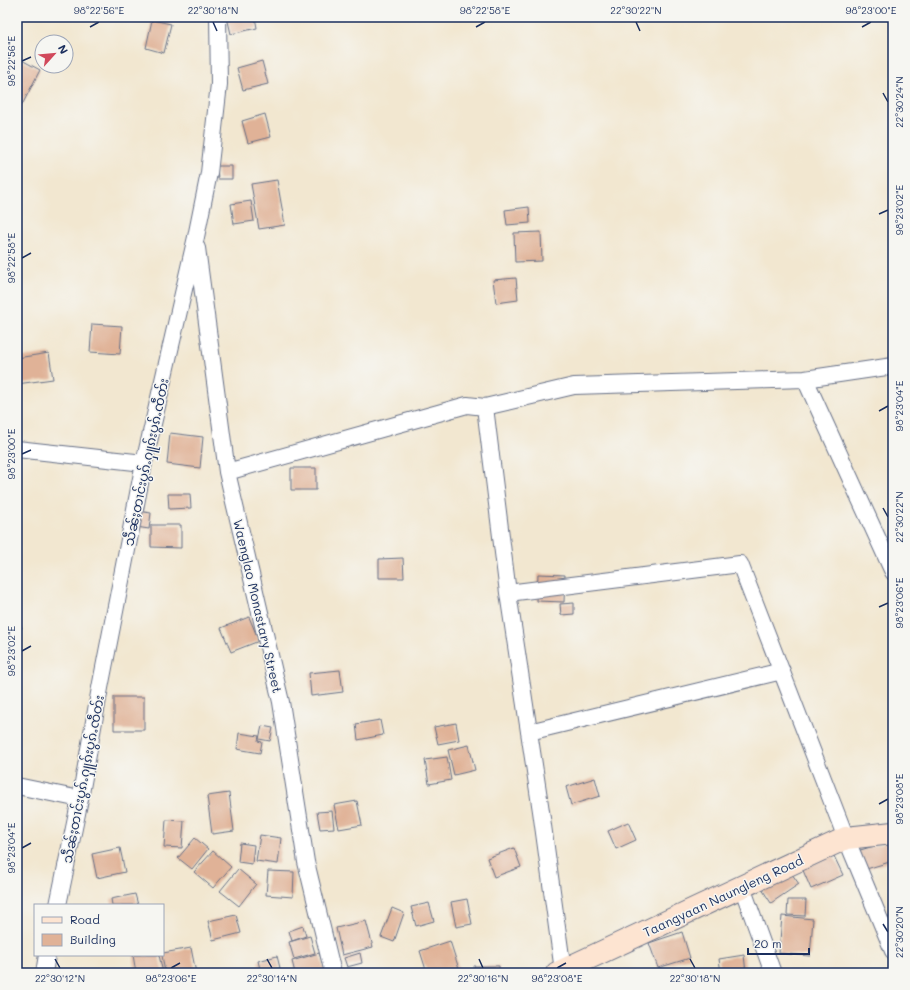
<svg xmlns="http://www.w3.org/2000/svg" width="910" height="990" font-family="Mali,'Noto Sans Myanmar',sans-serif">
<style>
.building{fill:#e0b297}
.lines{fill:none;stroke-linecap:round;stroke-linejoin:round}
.street-casing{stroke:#666f86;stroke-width:18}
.secondary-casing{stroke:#666f86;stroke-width:24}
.street{stroke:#fff;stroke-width:16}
.secondary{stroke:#fde4d1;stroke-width:22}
.ticks{fill:none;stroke:#1b2f5e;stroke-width:1.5}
.labels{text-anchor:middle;stroke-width:3;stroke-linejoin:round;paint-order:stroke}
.street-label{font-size:13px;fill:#1b2f5e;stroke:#f6f6f2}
.neatline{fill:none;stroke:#1b2f5e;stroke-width:1.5}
.ticks-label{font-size:10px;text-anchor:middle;fill:#1b2f5e}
</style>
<rect width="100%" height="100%" fill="#f6f6f2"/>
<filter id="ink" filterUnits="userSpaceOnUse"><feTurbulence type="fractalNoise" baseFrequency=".025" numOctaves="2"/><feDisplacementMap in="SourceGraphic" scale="8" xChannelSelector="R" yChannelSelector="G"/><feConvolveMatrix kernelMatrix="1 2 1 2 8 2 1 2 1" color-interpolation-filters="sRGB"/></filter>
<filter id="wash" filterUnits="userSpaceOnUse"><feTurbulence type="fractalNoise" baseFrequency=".012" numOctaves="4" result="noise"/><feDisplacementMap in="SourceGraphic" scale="16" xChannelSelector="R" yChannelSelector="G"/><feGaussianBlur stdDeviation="0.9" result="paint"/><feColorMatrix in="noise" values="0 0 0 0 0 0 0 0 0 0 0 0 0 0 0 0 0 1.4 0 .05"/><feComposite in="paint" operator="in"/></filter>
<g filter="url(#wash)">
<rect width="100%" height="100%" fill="#f2e7d0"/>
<g id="blocks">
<path class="building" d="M227,17H255L257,28L231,34Z
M152,20L171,24L164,53L146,48Z
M18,58L40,70L22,105L17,103V61Z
M262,61L268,84L243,90L237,68Z
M265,114L271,137L248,143L242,121Z
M217,166H232V179H218Z
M277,180L285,225L259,229L251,184Z
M251,201L254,221L234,224L231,204Z
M529,207L530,223L507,225L505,210Z
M541,232L542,261L515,262L514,233Z
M516,278L518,300L496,303L493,280Z
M92,324L122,326L120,354L90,352Z
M49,353L53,379L17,384V358Z
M170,433L203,437L200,468L167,464Z
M291,468H316V490H291Z
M168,494H190L191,508L169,509Z
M138,511L151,513L149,529L136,527Z
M151,525H181V548L151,547Z
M403,558L404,578H379V559Z
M538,574L565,575L564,602L537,601Z
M574,603V614L561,615L560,604Z
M17,616L22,628L17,630Z
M249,617L259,641L231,652L221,628Z
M340,670L343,692L311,696L309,673Z
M114,697H144V730H114Z
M380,720L383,735L358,740L356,724Z
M456,723L459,740L438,744L434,727Z
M262,726L273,728L270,741L259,739Z
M239,733L259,736L258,741L262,742L260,753L237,749Z
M469,745L475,770L454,775L448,750Z
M447,757L451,780L429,784L425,760Z
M595,778L600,796L571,805L566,787Z
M229,793L234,831L212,834L207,796Z
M357,801L362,825L339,829L334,805Z
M332,811L334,828L320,829L317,812Z
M166,820L184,821L182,848L164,847Z
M628,822L636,840L616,849L608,831Z
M260,835L281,838L278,864L256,861Z
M195,838L208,849L192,869L178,858Z
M891,841L893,849V861L863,870L857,851Z
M240,843L254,845L252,864L238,862Z
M120,848L125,872L97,878L92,854Z
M514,848L521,867L494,877L487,858Z
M213,851L231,867L213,888L194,872Z
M833,854L843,875L811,889L802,868Z
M787,867L799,884L771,903L760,886Z
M238,869L256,884L239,906L220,891Z
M268,871L294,872L293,897L266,895Z
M135,894L138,905H112L111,899Z
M467,899L472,924L456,927L451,902Z
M788,900H806L805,916L787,915Z
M429,903L434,921L416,926L411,907Z
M392,908L404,913L394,942L381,937Z
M236,915L241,933L213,940L208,921Z
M782,916L813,919L810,956L779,953Z
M893,916V931L884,920Z
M366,921L373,947L342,955L336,928Z
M303,926L306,936L292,941L289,931Z
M682,932L690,958L658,968L649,943Z
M310,936L315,953L294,959L289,942Z
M450,941L459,969L444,973H427L420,951Z
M191,948L196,973H165L162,955L163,953Z
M319,953L326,973H295L292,961Z
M360,953L362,963L347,967L344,958Z
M133,955H159L163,973H136Z
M744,955L746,973H721L719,959Z
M277,956L280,968L261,973L258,961Z
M474,966H499V973H475Z"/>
</g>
</g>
<g filter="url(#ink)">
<use href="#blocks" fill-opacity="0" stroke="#666f86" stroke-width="1"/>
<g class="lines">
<defs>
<path id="street" d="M197,248L227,472L281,702L306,862L333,973
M805,379L893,572
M485,407L508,593L541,811L563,971
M17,449L144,463
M227,472L467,405L485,407L574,386L805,379L893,366
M508,593L740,564L846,838L893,951
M529,732L782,671
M17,786L80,799
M742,887L773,973
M58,905L80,799L100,688L144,463L196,237L209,173L219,84L218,17
M44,973L47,955"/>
<path id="secondary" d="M557,973L846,838L893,833"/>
</defs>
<use href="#street" class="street-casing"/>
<use href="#secondary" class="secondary-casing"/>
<use href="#street" class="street"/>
<use href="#secondary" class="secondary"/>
</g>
</g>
<path class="ticks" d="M213,22L217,31M636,22L640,31M90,27L99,22M476,27L485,22M862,27L871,22M22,61L31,57M883,93L888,102M879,214L888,210M22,258L31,253M879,411L888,406M22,454L31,450M883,508L888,517M879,607L888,603M22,651L31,646M879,804L888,799M22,848L31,843M883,924L888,932M55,959L60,968M267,959L272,968M479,959L483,968M690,959L695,968M171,968L180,963M557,968L566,963"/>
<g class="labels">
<g class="street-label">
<text transform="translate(146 462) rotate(-78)" y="5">သဵၼ်ႈတၢင်းပွၵ်ႉႁူၵ်းပွၵ်ႉၸဵတ်း</text>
<text transform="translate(258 606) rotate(77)" y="5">Waenglao Monastary Street</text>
<text transform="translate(83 779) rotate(-79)" y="5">သဵၼ်ႈတၢင်းပွၵ်ႉႁူၵ်းပွၵ်ႉၸဵတ်း</text>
<text transform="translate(723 896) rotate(-25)" y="5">Taangyaan Naungleng Road</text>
</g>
</g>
<rect width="910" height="990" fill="none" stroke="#f6f6f2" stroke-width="44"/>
<rect x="34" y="904" width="130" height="52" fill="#f6f6f2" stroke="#9ea6b7"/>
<rect x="42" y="917" width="20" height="6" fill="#fde4d1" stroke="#9ea6b7"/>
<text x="70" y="924" font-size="12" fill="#1b2f5e">Road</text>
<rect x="42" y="934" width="20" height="12" fill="#e0b297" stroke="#9ea6b7"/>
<text x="70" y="944" font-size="12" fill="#1b2f5e">Building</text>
<g transform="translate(54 54) rotate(63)"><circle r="19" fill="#f6f6f2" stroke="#9ea6b7"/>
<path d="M0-3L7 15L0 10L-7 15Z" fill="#d1495b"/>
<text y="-6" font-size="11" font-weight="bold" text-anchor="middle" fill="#1b2f5e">N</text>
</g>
<path d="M748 948v6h61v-6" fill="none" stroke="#1b2f5e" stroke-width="2"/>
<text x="754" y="948" font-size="12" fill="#1b2f5e" stroke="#f6f6f2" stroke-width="3" paint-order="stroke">20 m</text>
<rect x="22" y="22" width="866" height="946" class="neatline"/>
<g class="ticks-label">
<text x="99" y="14">98°22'56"E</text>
<text x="213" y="14">22°30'18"N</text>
<text x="485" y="14">98°22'58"E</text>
<text x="636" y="14">22°30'22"N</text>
<text x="871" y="14">98°23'00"E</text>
<text transform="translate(11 61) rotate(-90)" y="4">98°22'56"E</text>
<text transform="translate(899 102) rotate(-90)" y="4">22°30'24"N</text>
<text transform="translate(899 210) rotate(-90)" y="4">98°23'02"E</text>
<text transform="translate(11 258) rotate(-90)" y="4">98°22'58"E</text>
<text transform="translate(899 406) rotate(-90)" y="4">98°23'04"E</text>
<text transform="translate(11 454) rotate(-90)" y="4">98°23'00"E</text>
<text transform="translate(899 517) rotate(-90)" y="4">22°30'22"N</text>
<text transform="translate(899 603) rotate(-90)" y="4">98°23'06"E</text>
<text transform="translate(11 651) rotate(-90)" y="4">98°23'02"E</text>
<text transform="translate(899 799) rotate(-90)" y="4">98°23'08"E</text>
<text transform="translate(11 848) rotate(-90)" y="4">98°23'04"E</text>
<text transform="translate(899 932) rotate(-90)" y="4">22°30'20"N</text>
<text x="60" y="982">22°30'12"N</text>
<text x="171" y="982">98°23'06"E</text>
<text x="272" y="982">22°30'14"N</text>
<text x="483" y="982">22°30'16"N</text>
<text x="557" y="982">98°23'08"E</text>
<text x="695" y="982">22°30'18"N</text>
</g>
</svg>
